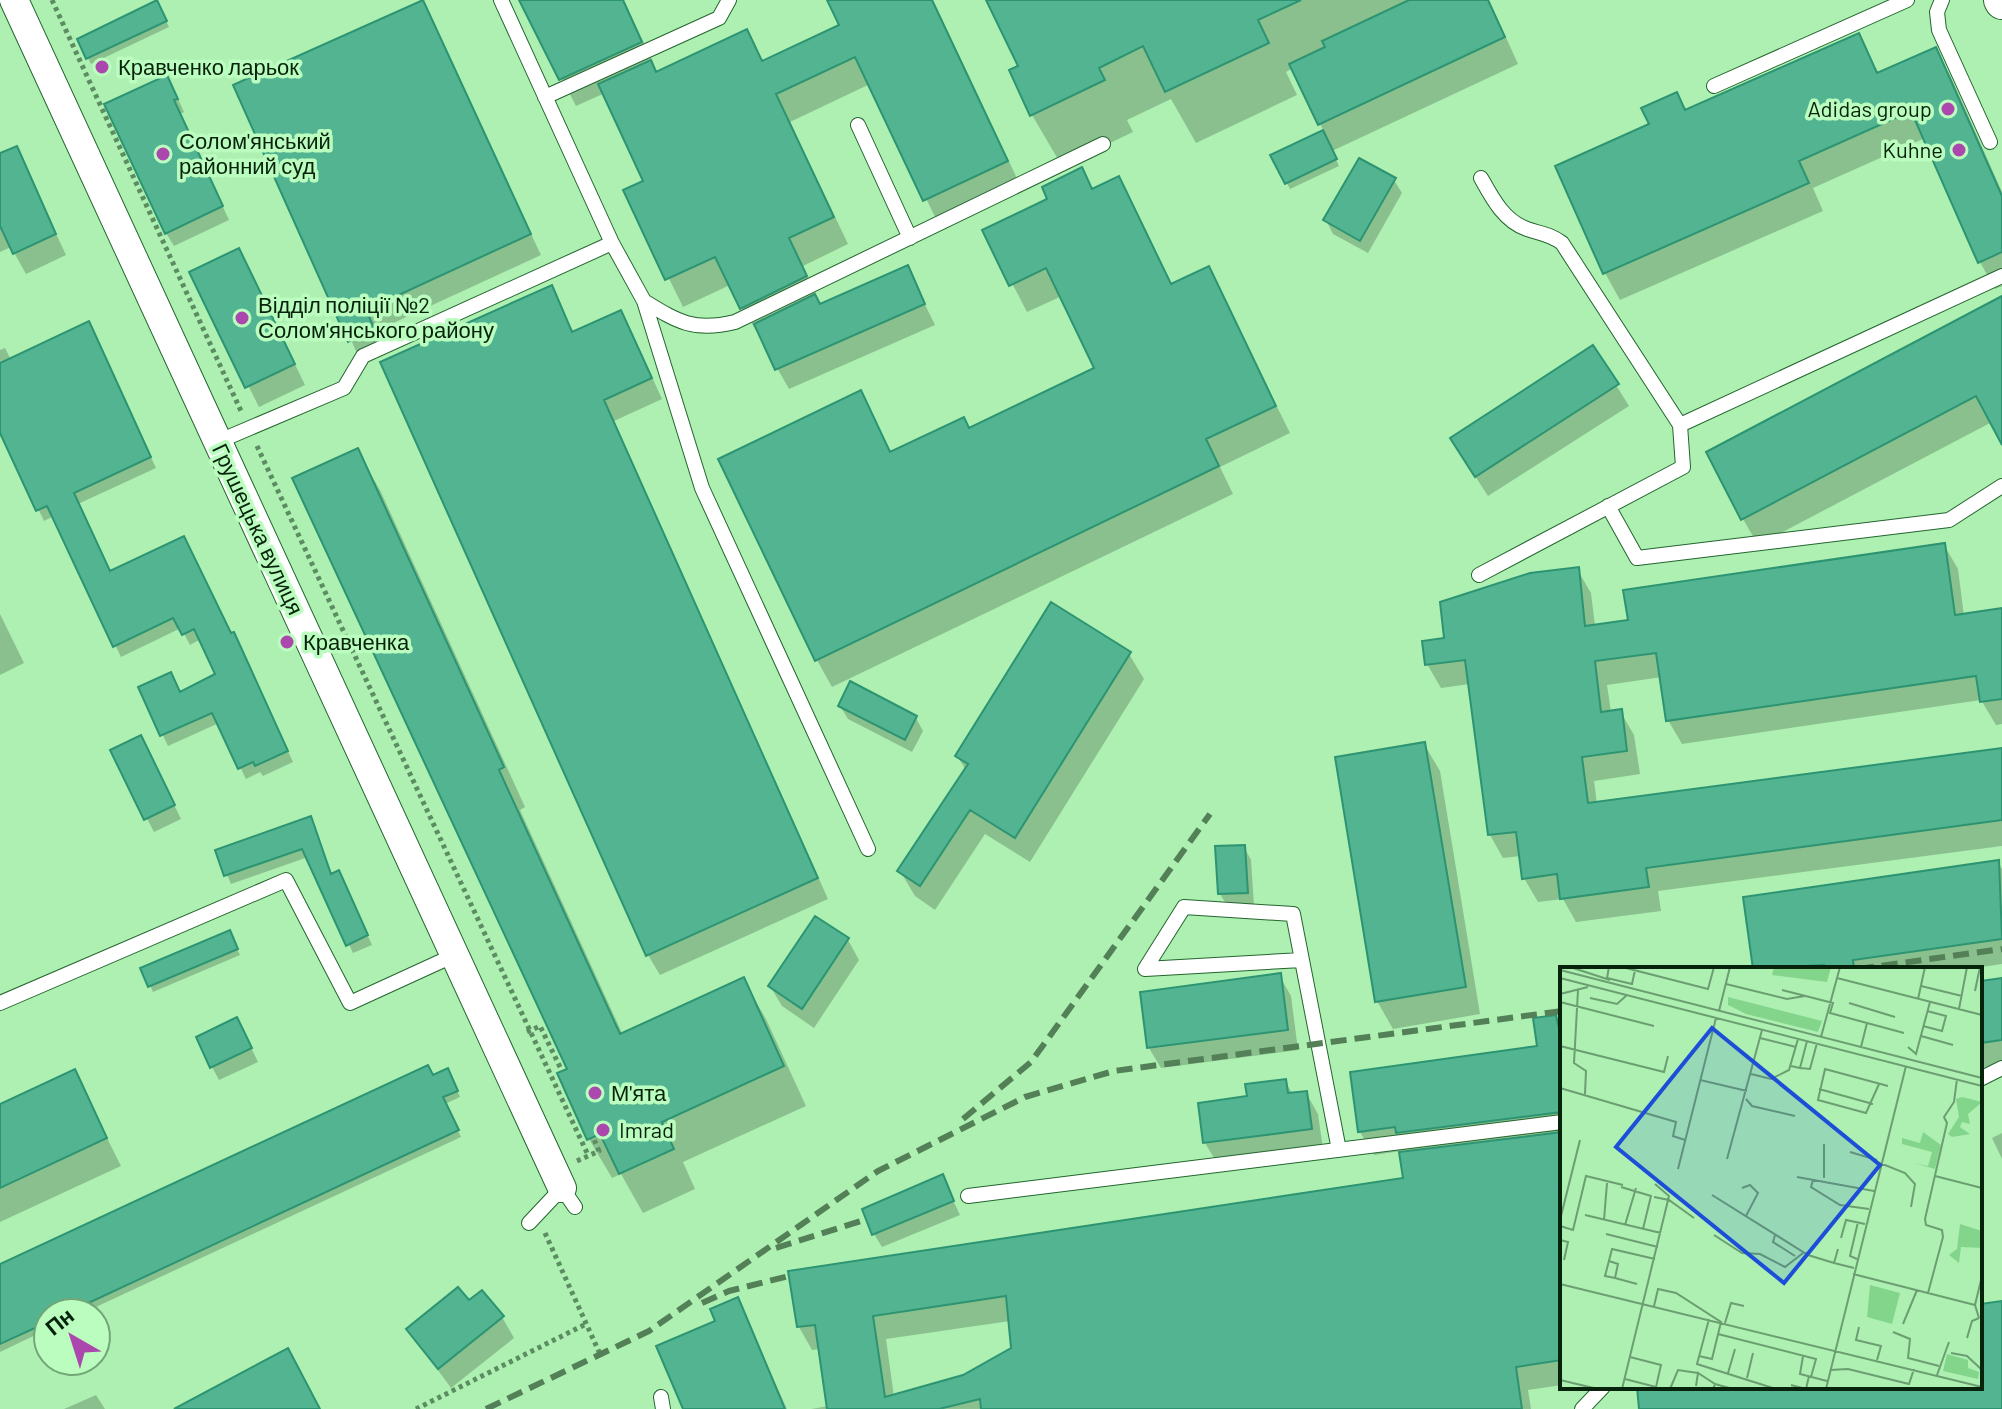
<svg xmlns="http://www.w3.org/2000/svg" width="2002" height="1409" font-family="Barlow,sans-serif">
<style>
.shadow{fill:#0003;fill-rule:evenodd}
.building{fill:#52b491;stroke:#2d9472;stroke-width:2;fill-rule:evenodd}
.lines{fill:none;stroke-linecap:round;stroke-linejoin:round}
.service-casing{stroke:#24652f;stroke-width:16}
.minor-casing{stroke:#24652f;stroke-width:30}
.tertiary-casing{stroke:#24652f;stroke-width:36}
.path{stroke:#5c8c61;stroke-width:5;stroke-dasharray:4 4;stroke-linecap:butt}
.service{stroke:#fff;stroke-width:14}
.minor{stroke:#fff;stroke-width:28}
.tertiary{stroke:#fff;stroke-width:34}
.rail{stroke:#538057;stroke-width:6;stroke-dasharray:16 8;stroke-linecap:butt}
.poi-dot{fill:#ab47ad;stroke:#bafdbf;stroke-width:3}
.labels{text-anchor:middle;stroke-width:7;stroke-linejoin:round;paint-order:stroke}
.poi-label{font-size:22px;fill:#08230c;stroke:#bafdbf;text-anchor:start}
.street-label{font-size:22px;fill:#08230c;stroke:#bafdbf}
.inset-road{fill:none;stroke:#6b9e70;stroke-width:2}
.view{fill:#1d4ed8;fill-opacity:0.15;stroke:#1d4ed8;stroke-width:4}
.inset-edge{fill:none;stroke:#08230c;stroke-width:4}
</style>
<rect width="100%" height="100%" fill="#adf0b2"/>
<path class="shadow" d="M522,0H624L658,73L746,31L764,63L842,26L829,0H933L1022,189L940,227L870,84L790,122L848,244L803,266L821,305L907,268L935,325L789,389L730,285L683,307L626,191L646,182L605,93L576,106Z
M989,0H1489L1518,64L1332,151L1339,166L1290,189L1273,156L1324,132L1293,68L1286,72L1297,95L1196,143L1171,99L1127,120L1133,132L1062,166L1032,115L1020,67Z
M157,3L169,27L91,64L79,40Z
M422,3L541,255L376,331L385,351L361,362L236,86Z
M1858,36L1879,74L1935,50L1951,77L2002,192V286L1995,289L1980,262L1925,138L1813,188L1823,211L1620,300L1605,273L1651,125L1677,94L1687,111Z
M174,90L184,112L180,114L229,220L174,246L166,233Z
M16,148L66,255L26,274L11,247L0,252V156Z
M1118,178L1172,285L1208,268L1290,433L1220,467L1233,494L832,687L817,660L860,393L892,453L969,430L1097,369L1062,296L1027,312L985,231L1050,200L1093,190Z
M1394,180L1402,193L1368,253L1333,234L1326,220Z
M250,271L305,385L259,407L192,273Z
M551,287L574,333L620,312L632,333L662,399L614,421L828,899L660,975L648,955Z
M2002,298V441L1992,422L1758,545L1743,519Z
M94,335L156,468L78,504L110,573L231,635L239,645L293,762L263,776L260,772L246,779L219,723L168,746L141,688L180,694L218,675L201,639L190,645L181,628L121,657L54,516L44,521L0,428V350L5,348L11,360Z
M1593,348L1629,406L1488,496L1464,459Z
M357,451L380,490L525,807L520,810L623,1035L743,980L766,1019L806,1106L683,1162L695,1189L643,1213L621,1174L612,1178L589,1139L570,1070L294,479Z
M1944,545L1958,569L1964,616L2002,611V724L1996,725L1981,700L1682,744L1668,720L1662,677L1607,685L1611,712L1620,711L1634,735L1640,774L1594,781L1597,804L2002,750V846L1658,891L1661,911L1576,922L1563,899L1538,902L1524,878L1521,856L1503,858L1490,835L1470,684L1441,688L1427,664L1447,640L1577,569L1591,593L1595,626L1630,622Z
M0,614L24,663L0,675Z
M1129,654L1144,679L1030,862L985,834L935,910L915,896L900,871L966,770L957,756Z
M840,706L916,718L923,731L912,752L848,719Z
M1424,744L1440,771L1480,1014L1393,1029L1377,1001Z
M112,751H148L181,819L154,832Z
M310,819L332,875L343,881L372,945L353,953L308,857L231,884L217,851Z
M1244,847L1251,860L1254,906L1228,907L1220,894Z
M1998,862L2002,869V964L1968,969H1755L1745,899Z
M232,938L240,955L153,992L143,969Z
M848,940L859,960L814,1028L782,1006L770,986Z
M1279,975L1291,996L1298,1050L1161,1068L1149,1048Z
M2002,980V1065L1980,1068V983Z
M1555,1017L1562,1029V1385L1528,1390L1531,1409H811L829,1406L820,1349L812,1350L799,1327L1405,1179L1401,1151L1374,1155L1360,1132L1539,1047ZM1010,1321L1013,1349L964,1376L894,1397L886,1339Z
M244,1033L258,1062L219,1080L212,1067Z
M74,1072L121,1166L0,1222V1107Z
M451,1076L460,1097L445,1104L461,1137L83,1313H48V1329L0,1352V1266L433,1077Z
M1285,1081L1293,1095L1306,1093L1318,1114L1323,1149L1217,1163L1205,1143L1200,1105L1249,1098Z
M2002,1133V1159L1992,1138Z
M942,1177L960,1215L882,1247L874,1234Z
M738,1300L787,1409H685L718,1322Z
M469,1303L502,1317L514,1338L451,1388L408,1329Z
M96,1395L105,1409H64Z"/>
<path class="building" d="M157,0L167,21L86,59L77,39Z
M423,0L531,234L366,310L375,330L348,342L233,85Z
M519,0H623L642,42L559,80Z
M827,0H932L1008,161L923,201L855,57L776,94L834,217L789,238L807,276L740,309L715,257L665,280L623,190L643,181L598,84L651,60L656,72L747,29L762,61L839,25Z
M986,0H1301L1258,20L1269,43L1165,92L1143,46L1099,68L1105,80L1030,116L1009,70L1018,66Z
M1409,0H1488L1505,37L1318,125L1289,64L1325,47L1322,41Z
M1859,33L1877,73L1936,47L2002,196V252L1978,263L1911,111L1799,161L1809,183L1603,274L1555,166L1649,124L1641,108L1677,92L1685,110Z
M167,75L178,99L174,100L223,206L165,234L104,104Z
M1323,130L1337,159L1285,184L1270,155Z
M17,146L56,234L13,254L0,226V153Z
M1359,158L1396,178L1360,241L1323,220Z
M1082,167L1092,189L1119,176L1171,284L1209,266L1276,406L1206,439L1219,466L815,661L718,459L861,390L890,452L964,417L969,428L1094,368L1046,268L1009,286L982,230L1047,199L1042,187Z
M239,248L295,364L245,388L189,272Z
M908,265L925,304L775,370L754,324L815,294L820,304Z
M552,285L572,332L621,310L652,378L604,400L818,878L646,956L380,362Z
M2002,296V445L1976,396L1741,520L1706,452Z
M89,321L151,457L74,493L110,571L184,536L231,633L234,632L288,751L255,766L253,762L238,769L212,713L160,736L138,687L171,672L180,692L215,674L194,629L182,635L173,618L113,647L47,506L36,511L0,433V363Z
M1593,345L1619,384L1475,477L1450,438Z
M358,448L504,767L499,770L620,1034L744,977L784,1066L662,1122L674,1149L619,1174L600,1134L587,1140L557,1073L567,1069L292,478Z
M1945,543L1955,615L2002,608V699L1980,702L1976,676L1666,721L1656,653L1595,661L1601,712L1622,709L1627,751L1582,757L1588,803L2002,748V820L1646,868L1649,887L1560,899L1557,874L1522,879L1516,832L1488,835L1465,660L1425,665L1422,641L1444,638L1440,602L1530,573L1579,567L1585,626L1628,620L1623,590Z
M1051,602L1131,652L1015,838L970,810L920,886L897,871L968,764L955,756Z
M850,681L917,716L905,740L838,706Z
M141,735L175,805L144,820L110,750Z
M1425,742L1466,987L1375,1002L1335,757Z
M311,816L331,874L339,870L368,935L346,946L302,849L224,876L215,850Z
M1245,845L1248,893L1218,894L1215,846Z
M1999,860L2002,939L1853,960L1854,969H1825L1824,965L1753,969L1743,897Z
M815,916L849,938L802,1009L768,986Z
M230,930L238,949L148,987L140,968Z
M1281,973L1288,1030L1147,1048L1140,992Z
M2002,978V1040L1980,1043V981Z
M1556,1015L1562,1041V1112L1396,1133L1395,1127L1358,1132L1350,1072L1537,1046L1533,1018Z
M237,1017L252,1048L210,1068L196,1037Z
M428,1065L433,1075L448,1068L458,1091L443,1097L459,1130L67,1313H48V1322L0,1344V1264Z
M75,1069L107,1138L0,1188V1104Z
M1286,1079L1288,1093L1307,1091L1312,1129L1203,1143L1198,1103L1247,1096L1245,1084Z
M1562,1132V1360L1516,1367L1522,1409H981L980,1399L939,1409H827L815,1325L797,1327L788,1271L1403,1178L1399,1152ZM1006,1296L1011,1348L963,1375L885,1397L873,1316Z
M943,1174L954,1201L872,1235L862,1209Z
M458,1287L469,1300L482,1290L504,1316L438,1369L406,1329Z
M738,1297L785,1409H683L656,1346L715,1321L710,1309Z
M2002,1301V1409H1639L1637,1387H1980V1304Z
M288,1348L320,1409H174Z"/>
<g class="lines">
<defs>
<path id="service" d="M501,0L612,243L644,301L702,488L868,849
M1942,0L1937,12L1939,30L1990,142
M1714,86L1907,0
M545,97L719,18L729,0
M858,125L910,238
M644,301C678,322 694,332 735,322L1103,144
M1680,425L2002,276
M217,442L344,388L363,356L612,243
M1608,506L1637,558L1949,520L2002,486
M1479,575L1683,467L1680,425L1562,243C1550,234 1541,234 1527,229C1504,221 1492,198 1481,178
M1145,969L1184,907L1293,914L1339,1150
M1145,969L1302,960
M0,1003L286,880L350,1003L457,954
M1980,1079L2002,1068
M968,1196L1562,1122
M529,1223L562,1188L575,1207
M661,1397L663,1409
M1582,1409L1603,1387"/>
<path id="minor" d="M14,0L562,1188"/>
<path id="tertiary" d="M2001,0L2002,2"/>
</defs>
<use href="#service" class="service-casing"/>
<use href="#minor" class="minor-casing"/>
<use href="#tertiary" class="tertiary-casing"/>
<path class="path" d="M52,0L241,411
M257,446L588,1155
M527,1032L540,1026L562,1071
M577,1161L599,1151L593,1137
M545,1233L600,1354
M416,1409L586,1324"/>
<use href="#service" class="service"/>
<use href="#minor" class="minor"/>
<use href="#tertiary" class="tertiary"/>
<path class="rail" d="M1858,969L2002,949
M963,1119L1031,1062L1210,814
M776,1248L864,1220
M702,1303L729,1291L789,1276
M486,1409L649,1331L878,1171L1025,1097L1114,1071L1562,1011"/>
</g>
<g class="poi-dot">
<circle cx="102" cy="67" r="8"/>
<circle cx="1948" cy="109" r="8"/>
<circle cx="1959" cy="150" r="8"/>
<circle cx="163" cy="154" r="8"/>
<circle cx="242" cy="318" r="8"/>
<circle cx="287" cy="642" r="8"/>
<circle cx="595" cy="1093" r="8"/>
<circle cx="603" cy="1130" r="8"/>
</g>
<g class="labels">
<g class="poi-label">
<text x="118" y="75">Кравченко ларьок</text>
<text x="1932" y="117" text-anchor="end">Adidas group</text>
<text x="179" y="149">Солом'янський<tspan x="179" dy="25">районний суд</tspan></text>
<text x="1943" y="158" text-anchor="end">Kuhne</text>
<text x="258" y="313">Відділ поліції №2<tspan x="258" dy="25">Солом'янського району</tspan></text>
<text x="303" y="650">Кравченка</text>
<text x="611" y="1101">М'ята</text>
<text x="619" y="1138">Imrad</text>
</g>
<g class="street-label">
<text transform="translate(258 529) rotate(65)" y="8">Грушецька вулиця</text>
</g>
</g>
<g transform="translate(1560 967)">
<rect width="422" height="422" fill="#adf0b2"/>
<path d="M214,0H271L267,15L212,8ZM168,30L262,54L258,65L186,47L168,38ZM402,130L422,135L408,147L410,157L402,155L400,160L410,167L392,170L388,167L399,150L396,132ZM363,165L381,178L375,202L354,196L368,199L372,185L342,177V171L360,176ZM400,257L422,264V281L401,280L399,296L389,288L397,282ZM310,318L340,326L332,357L307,350ZM387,387L408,393V401L419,405L418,412L383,404Z" fill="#84d58c"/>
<path class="inset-road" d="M10,0L50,13M49,0L47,11L72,17L75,3M62,0L148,22L154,0M0,3L422,111M0,11L422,119M277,11L422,48M166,17L227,32L245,29M361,19L402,29M18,23L14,96L26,104L25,127M222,23L273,36L270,46L344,66M415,24L420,0M0,27L28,20M30,31L57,37L67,28M358,32L365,0M0,35L94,59M289,36L335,50M399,42L407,0M159,44L170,0M363,59L382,64L386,49L367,44M361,69L393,78M261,70L280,0M200,71L236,80M0,79L104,105L108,89M301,80L307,56M348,80L356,87L370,35M231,99L240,101L247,74M240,101L250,102L257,76M191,107L211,112L229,103L238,72M140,113L187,124M319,117L306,146L258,133L265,102L328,119M0,121L116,155L113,169L125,173M259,122L313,137M186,132L192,139L235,149M290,185L317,193M167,192L202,63M320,196L345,206L355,217L351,240M118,202L156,51M375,209L422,221M237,210L314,224M264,211V177M253,213L251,220L280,238L309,242M61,220L91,229L83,262M182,221L190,218L198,226L186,249M152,228L248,288L274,296M94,230L109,233L134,251M25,248L101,266M0,253L20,173M44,253L47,216M65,258L76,221M0,259L13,263L26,209L63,218M46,267L98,280M154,268L182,286L200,287L225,300L243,286M215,268L213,275L235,289M281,271L286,253L305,257M0,273L8,275L4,293M278,282L274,296L294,301M297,292L290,289L298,255M49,294L58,297L55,311L77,317M293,307L415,338M55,311L45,309L52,282L95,292M0,317L422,420M368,326L383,270L382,263L366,258L365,252L387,156L384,150L394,135L397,112M94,339L98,322L116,326L161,355L152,392L139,389M419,351L415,338L422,309M149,352L137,397L216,422M165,356L171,336L184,339M343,357L357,323M299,360L296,373L321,379L317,393M333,365L350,372L348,391L379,399M158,367L256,392L251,410M407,371L412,354L419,351M391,386L407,389L421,402M243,389L240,407L267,414M270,403L288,402L349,417L354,402M168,406L175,382M377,408L389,375M187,411L193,386M65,412L96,420L101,398L70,390M0,413L38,422M231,418L246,422L249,409M136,419L138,406L155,417M62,422L109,229L95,217M110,422L118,403L138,406M153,422L155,417L173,422M266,422L346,99"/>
<path class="view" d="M152,61L320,198L224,316L56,180Z"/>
<rect width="422" height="422" class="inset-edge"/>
</g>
<g transform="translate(72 1337) rotate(321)"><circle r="38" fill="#bafdbf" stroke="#73a677" stroke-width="2"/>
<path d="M0-6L14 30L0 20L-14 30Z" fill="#ab47ad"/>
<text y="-12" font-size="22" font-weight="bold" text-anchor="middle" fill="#08230c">Пн</text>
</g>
</svg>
